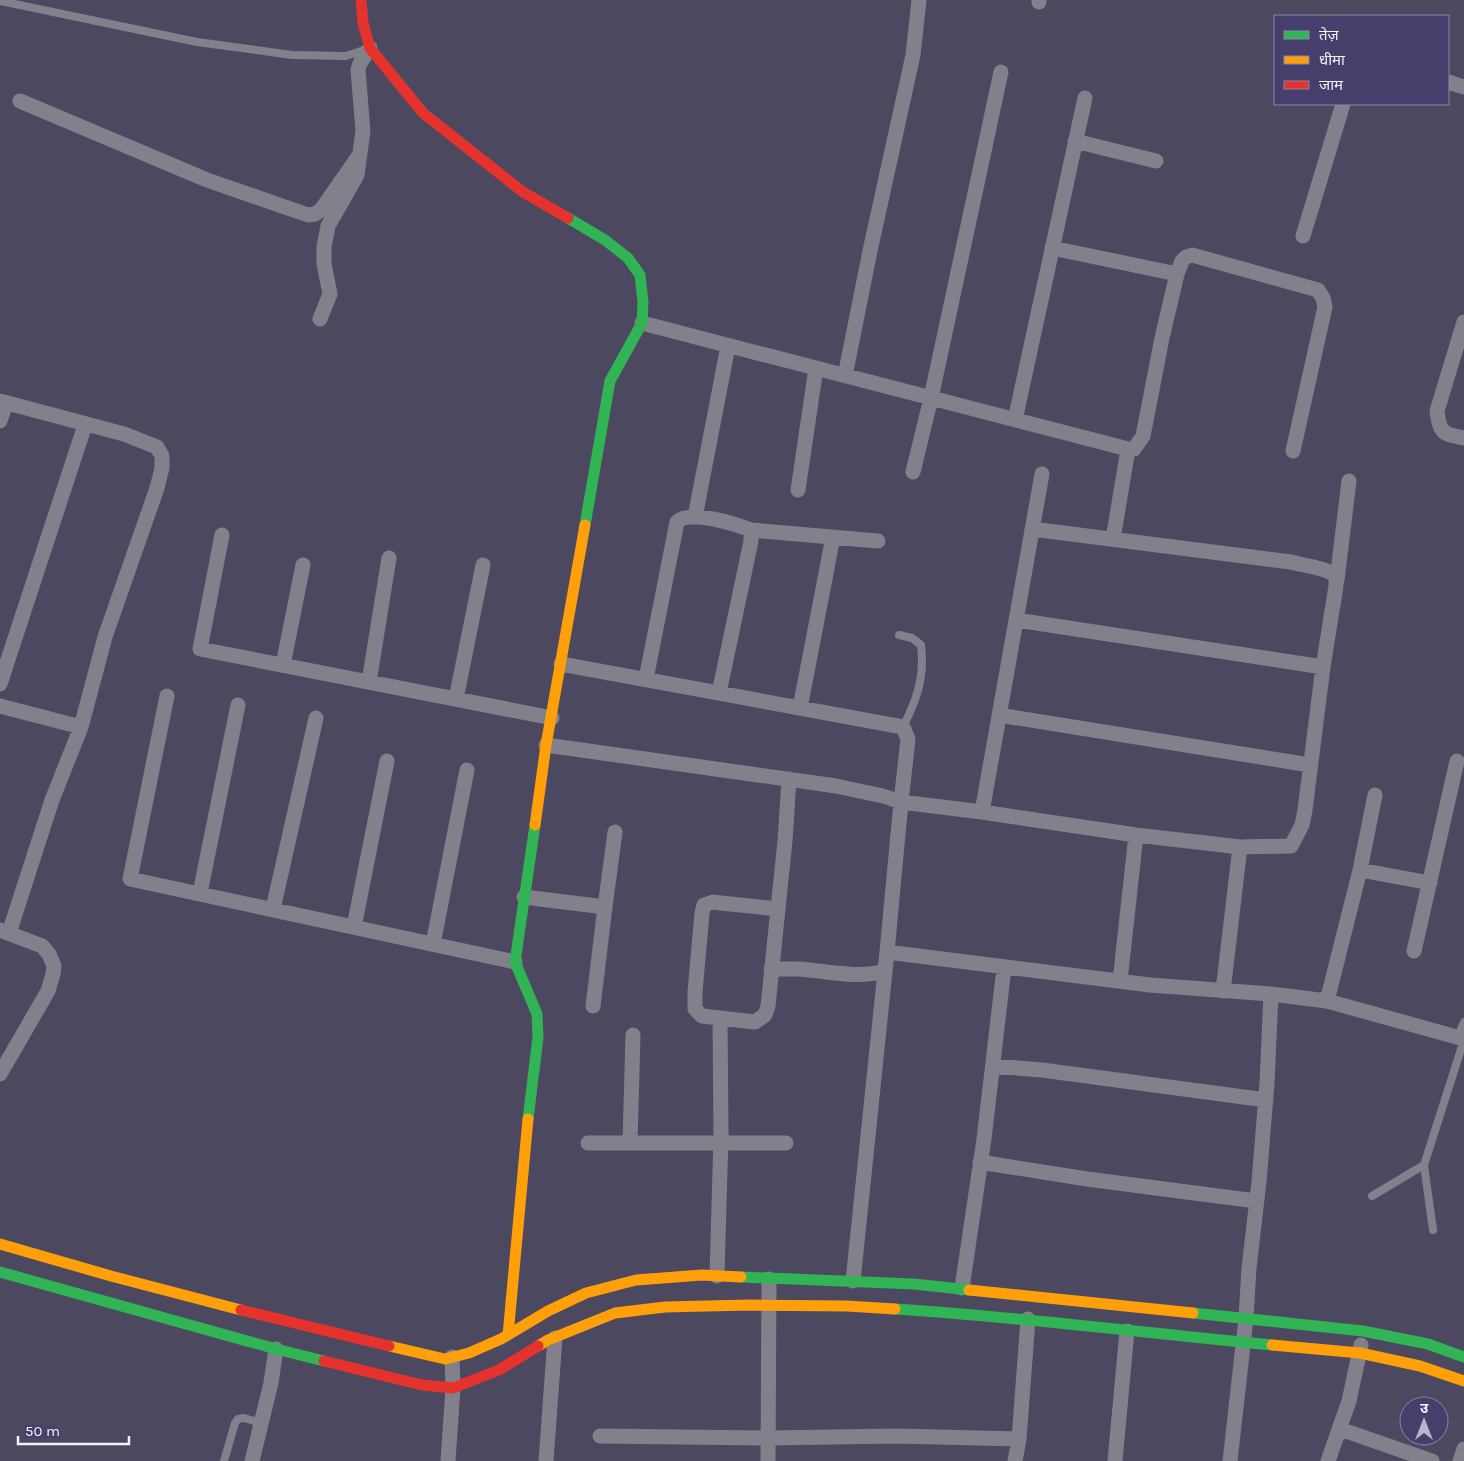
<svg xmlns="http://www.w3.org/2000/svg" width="1464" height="1461" font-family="Karla,'Noto Sans Devanagari',sans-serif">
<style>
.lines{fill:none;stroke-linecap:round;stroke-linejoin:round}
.lane{stroke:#82818b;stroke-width:8}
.street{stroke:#82818b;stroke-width:15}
.fast{stroke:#30b455;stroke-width:11}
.slow{stroke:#ff9f0a;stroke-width:11}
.jam{stroke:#e5322d;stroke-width:11}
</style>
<rect width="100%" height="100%" fill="#4c4860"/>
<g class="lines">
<path class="lane" d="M0,1L197,42L292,55L346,56L367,49
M899,635L912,638L921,645C925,677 917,699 903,727
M1458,1036L1464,1022
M1424,1165L1464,1040
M1372,1196L1424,1165L1433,1230
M224,1461L235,1423L238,1419L244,1418L261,1423"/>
<path class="street" d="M1039,2V0
M1448,82L1464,87
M20,101L207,180L308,215L315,214L321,210L360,154
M1075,141L1156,161
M1303,236L1343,104
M1052,248L1177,274
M320,319L330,294L324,264V247L328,226L357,175L363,131L358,70L360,63L370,48
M1464,322L1437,411C1440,433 1442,434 1464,438
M642,323L1128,449H1134L1143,436L1162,338L1177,274L1182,261L1186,257L1192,255L1318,290L1323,298L1325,307L1293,451
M845,376L870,251L913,55L919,0
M0,401L124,434L157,447L162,456V468L157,488L105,637L81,727L52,800L9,933
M1015,420L1085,98
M0,421L6,403
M913,472L931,398L1001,72
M798,490L816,368
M695,517L728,346
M751,530L878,541
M222,535L200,649L552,718
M1113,539L1128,449
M1337,580L1349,481
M1016,620L1323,667
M561,664L903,727L908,739L901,802L982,812L1136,835L1240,847L1291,846L1302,825L1305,810L1323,667L1336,586C1336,582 1337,578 1334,575C1327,568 1301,565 1291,562L1032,529
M283,665L303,565
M646,679L677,522C690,509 735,524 751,530V541L719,693
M369,682L389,558
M0,684L85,425
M167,696L130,879L515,962
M456,699L483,565
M0,706L81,727
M800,708L833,537
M999,715L1310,765
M546,745L836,786L883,796L901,802L887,952
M982,812L1042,474
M1360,870L1430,883
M200,893L238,705
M524,897L605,907L593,1006
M605,907L615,832
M273,909L316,718
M778,909L721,903L713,902L704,905L702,913L695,992V1009L702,1016L755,1022L765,1015L768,1006L785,841L789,779
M354,927L387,761
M0,930L42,946L49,954L54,966L53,974L48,991L0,1074
M433,944L467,770
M1414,951L1457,761
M771,969C781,969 790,969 799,969C828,971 856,979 885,971
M1120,981L1136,835
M1223,991L1240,847
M1327,1001L1360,870L1375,795
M993,1066L1042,1070L1266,1100
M630,1142L633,1035
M588,1143H786
M980,1162L1087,1179L1256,1201
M717,1276L721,1136L720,1018
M853,1281L887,952L1150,985L1271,994L1327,1001L1464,1039
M962,1288L984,1139L1004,968
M1340,1429L1432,1461
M600,1436L768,1438L898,1436L1019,1439
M252,1461L271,1383L276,1349
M448,1461L453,1388L452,1357
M546,1461L555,1338
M768,1461L769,1279
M1015,1461L1019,1439L1028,1319
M1115,1461L1127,1331
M1230,1461L1246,1319L1249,1268L1259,1182L1267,1083L1271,994
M1328,1461L1349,1401L1361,1345
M1460,1461L1464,1449"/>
<path class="fast" d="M568,218L605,240L628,258L640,275L643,302L642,323L610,381L585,525
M528,1119L538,1037L537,1014L515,962L535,825
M0,1272L276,1349L324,1361
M741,1277L914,1284L969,1290
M895,1309C1021,1317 1146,1333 1272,1345
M1193,1313L1363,1331L1428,1344L1464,1357"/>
<path class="slow" d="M535,825L546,745L585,525
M0,1244L111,1276L241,1310
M969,1290L1193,1313
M508,1335L528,1119
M1272,1345L1360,1353L1420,1366L1464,1381
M389,1346L445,1359L469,1353L501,1339L548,1311L586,1293L636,1280L702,1275L741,1277
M538,1346L548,1340L615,1313L665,1307L749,1305L847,1306L895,1309"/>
<path class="jam" d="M361,0L363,23L370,48L423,113L523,192L568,218
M241,1310L389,1346
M324,1361L422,1385L453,1388L499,1370L538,1346"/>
</g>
<rect x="1274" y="15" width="175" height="90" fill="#463e6b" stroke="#8b86a5"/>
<rect x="1284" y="31" width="25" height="8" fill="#30b455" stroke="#8b86a5"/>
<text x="1319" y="40" font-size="15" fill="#f2f1fc">तेज़</text>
<rect x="1284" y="56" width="25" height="8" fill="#ff9f0a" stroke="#8b86a5"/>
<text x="1319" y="65" font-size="15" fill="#f2f1fc">धीमा</text>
<rect x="1284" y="81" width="25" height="8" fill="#e5322d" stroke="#8b86a5"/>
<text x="1319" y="90" font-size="15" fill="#f2f1fc">जाम</text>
<g transform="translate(1424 1421)"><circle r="24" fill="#463e6b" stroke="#8b86a5"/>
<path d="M0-4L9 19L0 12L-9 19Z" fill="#b8b6c5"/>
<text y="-8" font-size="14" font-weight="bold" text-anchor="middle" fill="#f2f1fc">उ</text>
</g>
<path d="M18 1436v8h111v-8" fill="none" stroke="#f2f1fc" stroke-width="2.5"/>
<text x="25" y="1436" font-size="15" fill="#f2f1fc" stroke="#463e6b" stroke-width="4" paint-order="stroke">50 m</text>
</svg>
